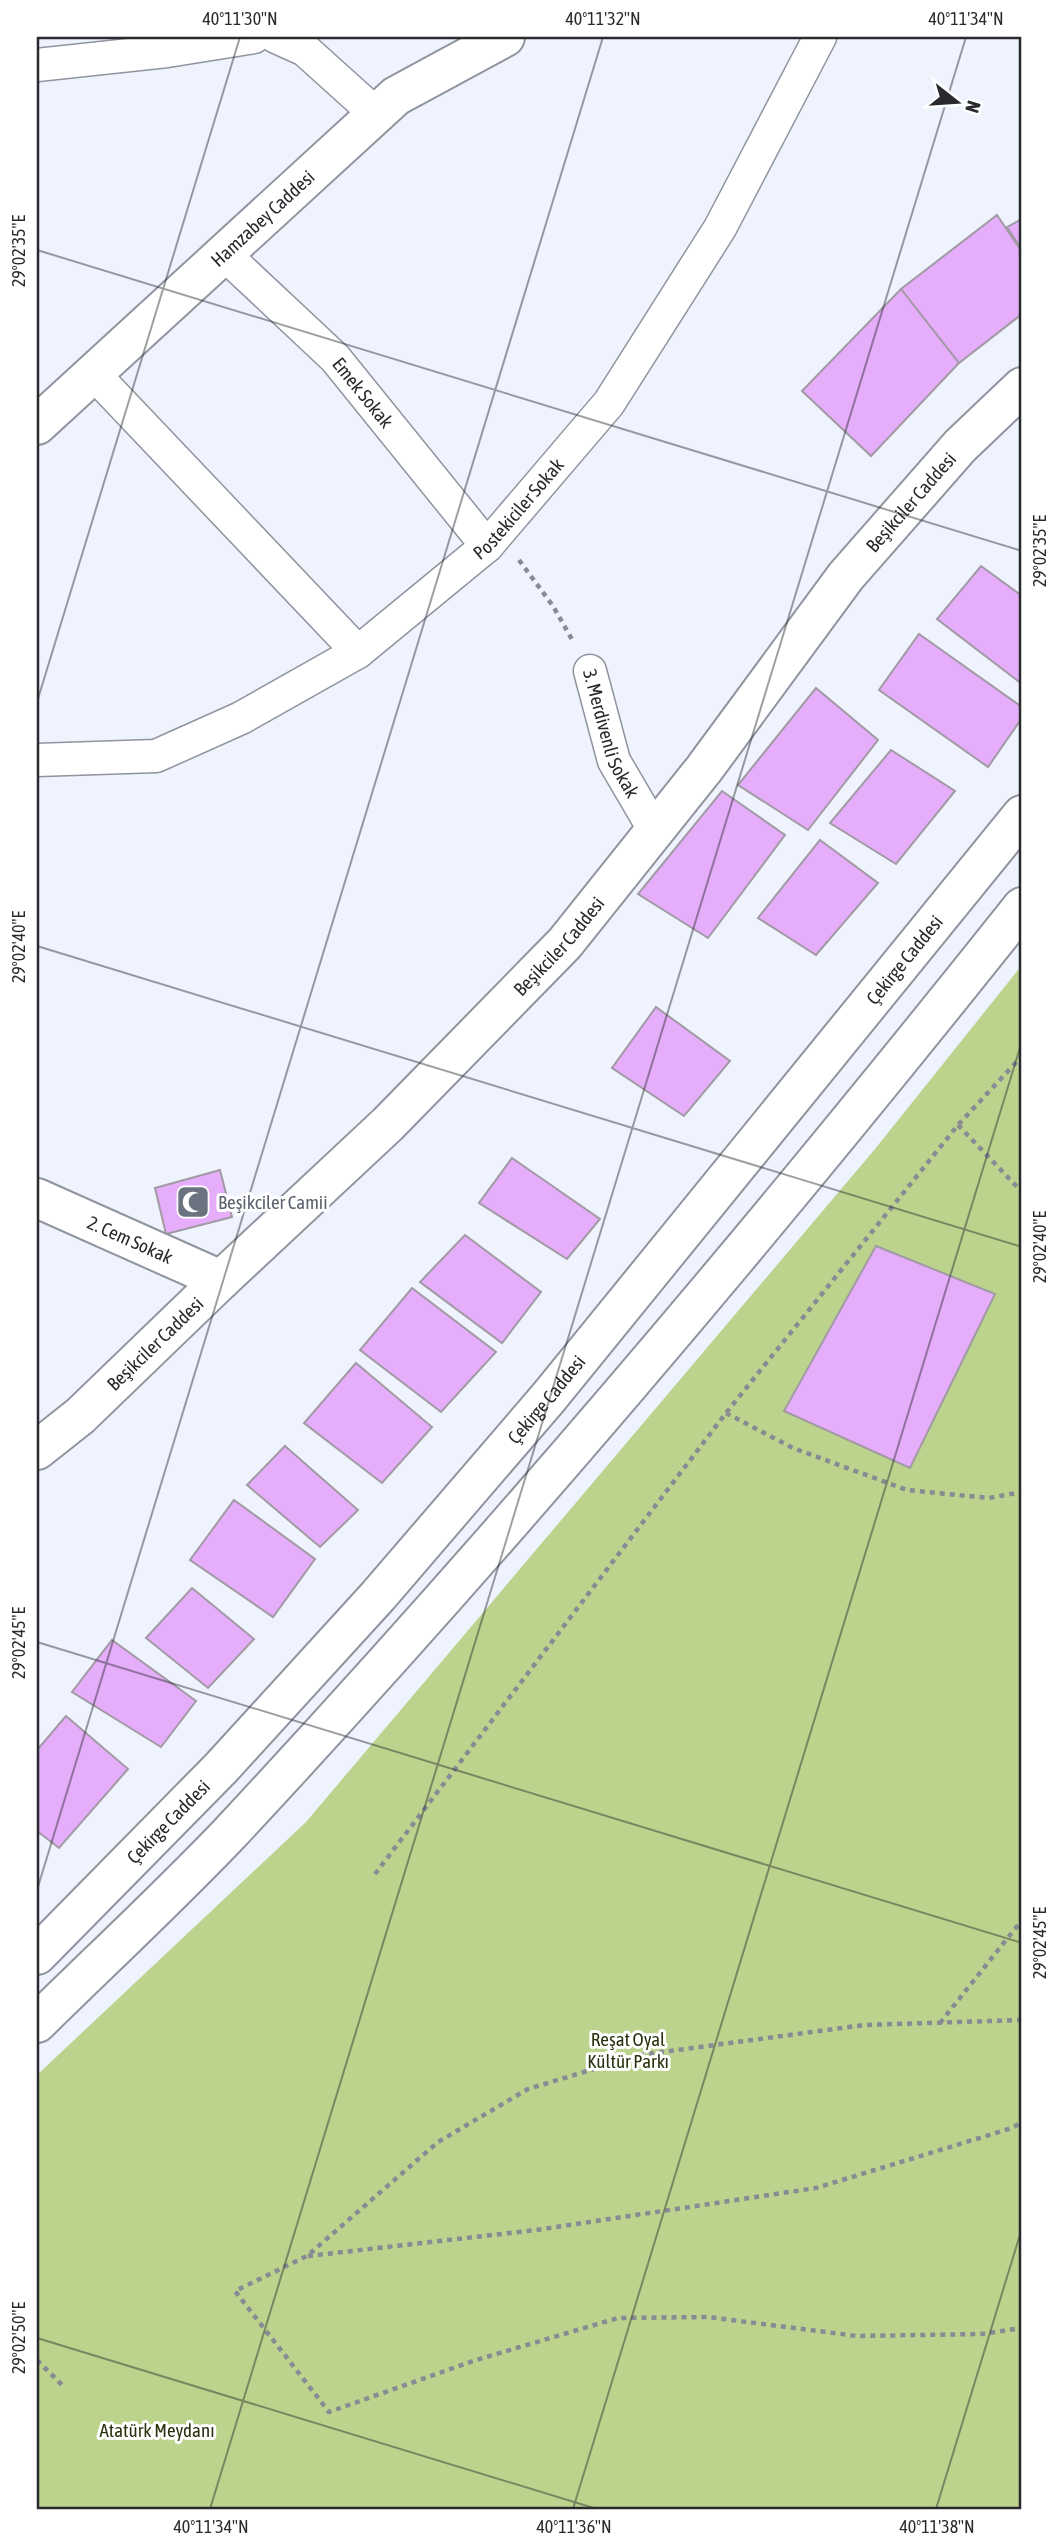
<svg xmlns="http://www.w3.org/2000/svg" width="1059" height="2546" font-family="'Asap Condensed',sans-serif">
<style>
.green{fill:#bbd38c}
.building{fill:#e5adfa;stroke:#a19aa4;stroke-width:2}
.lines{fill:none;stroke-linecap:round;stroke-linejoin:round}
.street-casing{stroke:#8f949e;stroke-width:35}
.secondary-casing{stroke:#8f949e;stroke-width:42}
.primary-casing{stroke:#8f949e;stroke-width:42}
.path{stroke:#888b93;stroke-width:4.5;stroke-dasharray:5 5;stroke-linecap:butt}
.street{stroke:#fff;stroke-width:32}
.secondary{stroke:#fff;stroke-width:38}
.primary{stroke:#fff;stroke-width:38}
.ticks{fill:none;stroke:#282a2e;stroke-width:2;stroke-opacity:0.45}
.labels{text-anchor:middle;stroke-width:6;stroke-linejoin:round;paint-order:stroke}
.street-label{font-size:19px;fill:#282a2e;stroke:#fff}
.worship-label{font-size:19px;fill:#5b616d;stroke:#fff;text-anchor:start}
.park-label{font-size:19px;fill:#28330e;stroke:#fff}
.neatline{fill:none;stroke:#282a2e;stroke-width:2.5}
.ticks-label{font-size:18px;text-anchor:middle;fill:#282a2e}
</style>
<rect width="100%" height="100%" fill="#eef3fe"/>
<path class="green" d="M1022,965V2509H37V2075L306,1822L875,1149Z"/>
<path class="building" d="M997,215L1022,252V314L959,363L901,289Z
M1022,219V250L1007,227Z
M901,289L959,363L871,456L802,391Z
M981,566L1022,596V684L937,619Z
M919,634L1022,707V718L988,767L879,690Z
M816,688L878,740L808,830L738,785Z
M891,750L955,791L896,864L830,823Z
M722,791L785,835L708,938L638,894Z
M820,840L878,883L816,955L758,918Z
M656,1007L730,1061L684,1116L612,1068Z
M512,1158L600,1219L567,1259L479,1203Z
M220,1170L232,1217L166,1234L155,1188Z
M465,1235L541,1292L502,1343L420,1282Z
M876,1246L995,1294L910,1468L784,1411Z
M412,1288L496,1352L441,1412L360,1350Z
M356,1363L432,1427L382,1483L304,1423Z
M285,1446L358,1510L320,1547L247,1485Z
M234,1500L315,1559L273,1617L190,1560Z
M192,1588L254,1639L208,1688L146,1638Z
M112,1640L196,1701L161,1747L72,1692Z
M66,1716L128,1769L59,1848L37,1831V1750Z"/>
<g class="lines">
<defs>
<g id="street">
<path d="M276,37L305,50L376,114"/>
<path d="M37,65L167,51L254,37"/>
<path id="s1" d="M223,253L335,358L487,546"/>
<path d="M93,373L358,652"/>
<path id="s2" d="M590,671L614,761L655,831"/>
<path id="s3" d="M37,760L156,756L241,718L358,652L487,546L609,403L720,228L820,37"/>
</g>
<g id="secondary">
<path id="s4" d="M37,425L396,96L505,37"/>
<path id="s5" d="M37,1198L221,1280"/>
<path id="s6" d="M37,1450L80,1416L221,1280L388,1124L565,943L704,769L846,576L960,446L1022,387"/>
</g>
<g id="primary">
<path id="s7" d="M37,1955L221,1768L378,1596L549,1397L1022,815"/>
<path d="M37,2023C101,1960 167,1899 229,1834C507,1536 769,1225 1022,907"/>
</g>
</defs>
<use href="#street" class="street-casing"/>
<use href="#secondary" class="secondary-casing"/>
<use href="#primary" class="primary-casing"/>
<path class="path" d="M519,560L553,606L574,643
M958,1125L1022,1192
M726,1413L793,1448L907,1490L989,1498L1022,1492
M375,1874L726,1413L958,1125L1022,1056
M1022,2020L864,2025L640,2055L528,2089L438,2142L307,2256L235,2291L329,2412L476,2360L618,2318L708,2317L857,2336L982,2334L1022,2328
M940,2023L1022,1920
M308,2256L536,2230L816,2188L1012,2128L1022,2122
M37,2360L62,2385"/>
<use href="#street" class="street"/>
<use href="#secondary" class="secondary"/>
<use href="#primary" class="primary"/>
</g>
<path class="ticks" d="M37,250L1022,551M37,702L240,37M37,946L1022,1247M37,1642L1022,1943M37,1890L603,37M37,2338L597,2509M210,2509L966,37M573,2509L1022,1041M936,2509L1022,2228"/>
<defs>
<symbol id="mosque-square" viewBox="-11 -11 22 22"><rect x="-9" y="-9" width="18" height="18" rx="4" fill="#6b7280" stroke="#fff"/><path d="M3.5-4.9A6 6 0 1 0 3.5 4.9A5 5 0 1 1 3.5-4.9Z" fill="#fff"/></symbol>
</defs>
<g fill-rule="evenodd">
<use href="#mosque-square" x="174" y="1183" width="38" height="38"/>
</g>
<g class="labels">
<g class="street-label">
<text dy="7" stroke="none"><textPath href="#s4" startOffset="306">Hamzabey Caddesi</textPath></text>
<text dy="7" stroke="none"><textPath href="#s1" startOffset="198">Emek Sokak</textPath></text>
<text dy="7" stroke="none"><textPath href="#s6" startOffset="1293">Beşikciler Caddesi</textPath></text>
<text dy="7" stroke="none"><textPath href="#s3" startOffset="562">Postekiciler Sokak</textPath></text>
<text dy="7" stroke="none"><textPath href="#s2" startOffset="66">3. Merdivenli Sokak</textPath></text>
<text dy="7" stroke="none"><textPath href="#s6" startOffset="726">Beşikciler Caddesi</textPath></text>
<text dy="7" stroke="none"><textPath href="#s7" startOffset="1321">Çekirge Caddesi</textPath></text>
<text dy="7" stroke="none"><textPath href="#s5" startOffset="102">2. Cem Sokak</textPath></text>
<text dy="7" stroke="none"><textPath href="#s6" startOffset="159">Beşikciler Caddesi</textPath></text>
<text dy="7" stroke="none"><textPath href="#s7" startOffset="754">Çekirge Caddesi</textPath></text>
<text dy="7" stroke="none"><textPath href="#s7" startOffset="187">Çekirge Caddesi</textPath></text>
</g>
<g class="worship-label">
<text x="218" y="1209">Beşikciler Camii</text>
</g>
<g class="park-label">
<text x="628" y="2046">Reşat Oyal<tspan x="628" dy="22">Kültür Parkı</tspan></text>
<text x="157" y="2437">Atatürk Meydanı</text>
</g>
</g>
<rect width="1059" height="2546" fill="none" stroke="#ffffff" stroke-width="77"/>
<g transform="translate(957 102) rotate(107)" stroke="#ffffff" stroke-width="5" paint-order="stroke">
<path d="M0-5L12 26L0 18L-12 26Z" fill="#282a2e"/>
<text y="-10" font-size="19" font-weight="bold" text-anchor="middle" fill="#282a2e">N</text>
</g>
<rect x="38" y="38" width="982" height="2470" class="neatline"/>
<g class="ticks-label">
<text x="240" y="25">40°11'30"N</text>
<text x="603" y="25">40°11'32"N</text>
<text x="966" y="25">40°11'34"N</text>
<text transform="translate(19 251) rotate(-90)" y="6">29°02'35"E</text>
<text transform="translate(1040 551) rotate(-90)" y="6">29°02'35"E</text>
<text transform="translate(19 947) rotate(-90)" y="6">29°02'40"E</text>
<text transform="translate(1040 1247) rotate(-90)" y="6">29°02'40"E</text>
<text transform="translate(19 1643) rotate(-90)" y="6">29°02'45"E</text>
<text transform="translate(1040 1943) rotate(-90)" y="6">29°02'45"E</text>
<text transform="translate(19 2338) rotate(-90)" y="6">29°02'50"E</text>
<text x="211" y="2533">40°11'34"N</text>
<text x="574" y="2533">40°11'36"N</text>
<text x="937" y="2533">40°11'38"N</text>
</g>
</svg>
